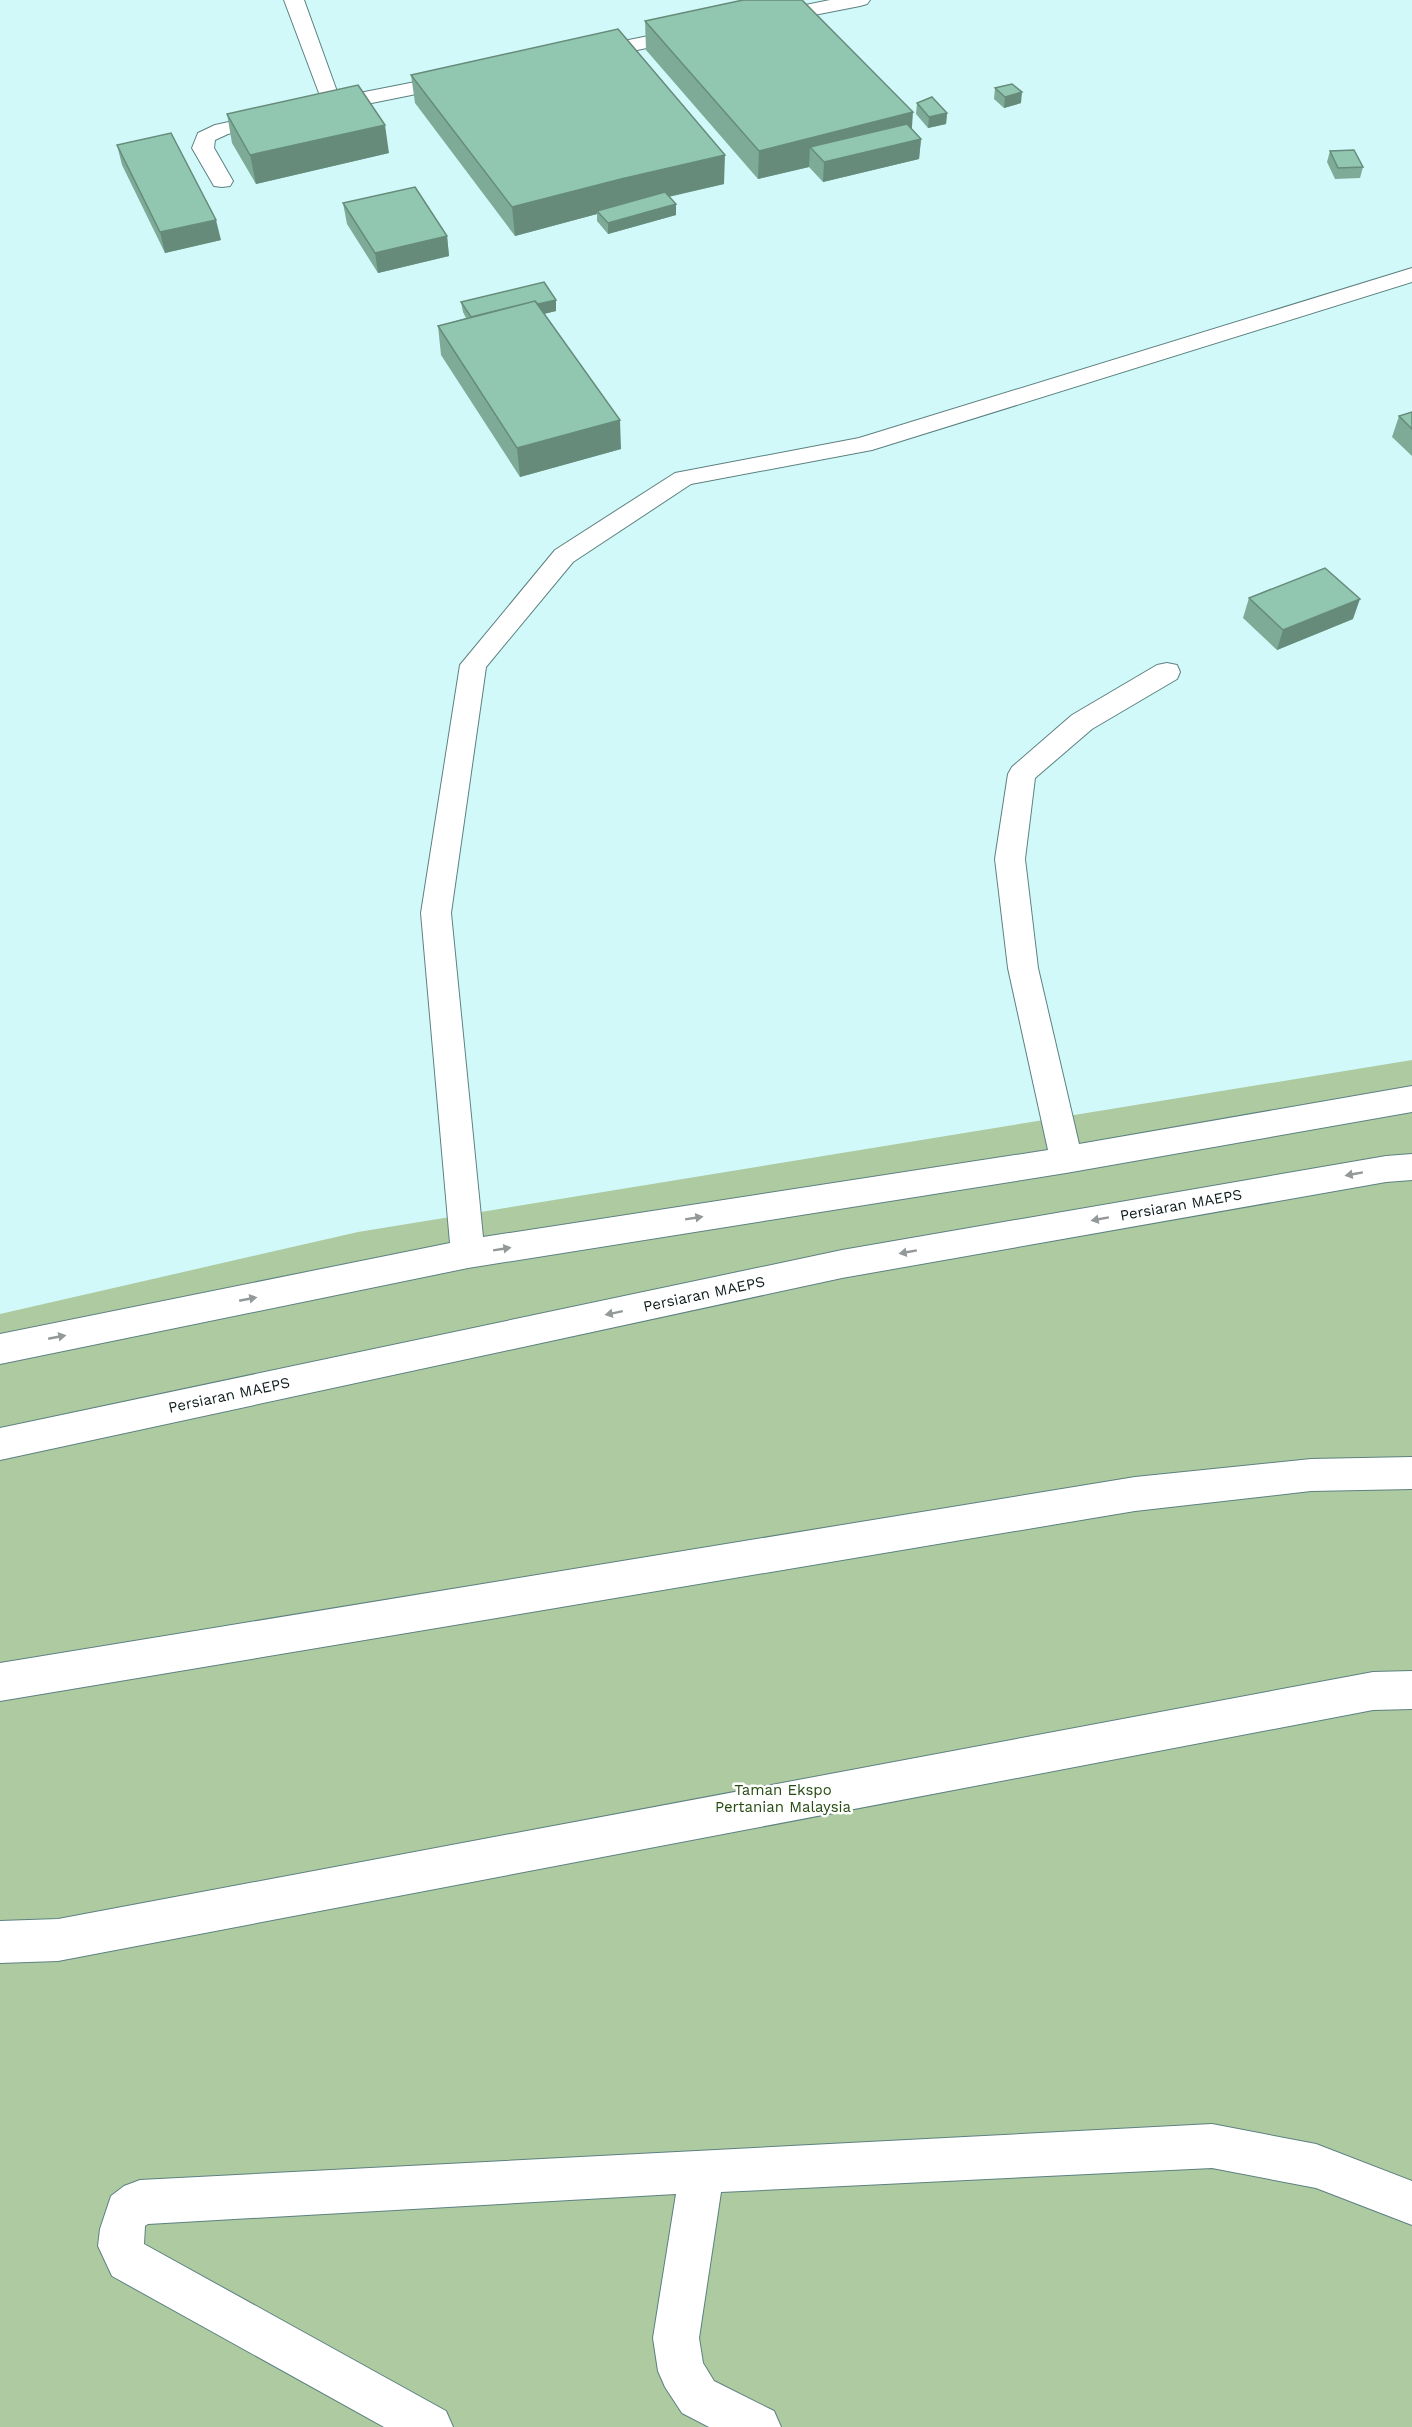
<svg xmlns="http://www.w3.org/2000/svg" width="1412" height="2427" font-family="'Work Sans',sans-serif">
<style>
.green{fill:#adcaa1}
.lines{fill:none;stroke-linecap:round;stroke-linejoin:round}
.minor-casing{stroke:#5d8080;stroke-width:2}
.minor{fill:#fff;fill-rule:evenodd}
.wall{fill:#7dab97}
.shaded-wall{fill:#668b7b}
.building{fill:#91c7b0;stroke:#668b7b;stroke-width:1.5}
.oneway{fill:#939999}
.labels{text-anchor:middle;stroke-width:5;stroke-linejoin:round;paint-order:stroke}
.street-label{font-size:15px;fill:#0f1d1d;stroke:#fff}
.park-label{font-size:15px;fill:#264b11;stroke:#fff}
</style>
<rect width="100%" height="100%" fill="#d2f9f9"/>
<path class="green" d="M1412,1060V2427H0V1314L358,1232Z"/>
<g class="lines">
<defs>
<path id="minor" d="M284,0H304L339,97L456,74L463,76L466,80L463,84L456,86L332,111L325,109Z
M830,0H870L867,4L860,6L768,24L761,22L758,18L761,14Z
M688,28L695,30L698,34L695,38L589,60L582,58L579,54L582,50L589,48Z
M274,112L281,114L284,118L281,122L228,134L215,140L214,148L233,181L230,186L222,187L214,186L192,148L198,133L215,125Z
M1412,268V282L872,450L691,484L573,562L486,667L451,913L483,1237L1048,1150L1008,968L995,859L1008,774L1012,767L1072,715L1157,665L1167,663L1177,665L1180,672L1177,679L1092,729L1035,778L1025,859L1038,968L1079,1144L1412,1086V1112L1066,1173L468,1268L0,1364V1334L450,1243L421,913L460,665L555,550L675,473L859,438Z
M1412,1154V1180L1386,1182L842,1278L0,1460V1428L842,1250L1386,1156Z
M1412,1457V1489L1311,1491L1135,1511L0,1701V1663L1135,1477L1311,1459Z
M1412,1671V1709L1373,1710L58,1961L0,1963V1921L58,1919L1373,1672Z
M1212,2124L1316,2144L1412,2181V2225L1316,2188L1212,2168L721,2192L699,2338L703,2363L714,2381L774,2411L781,2427H709L682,2413L665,2387L658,2371L653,2338L676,2194L148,2224L145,2226L144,2244L446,2411L453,2427H384L112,2276L98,2246L100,2229L111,2196L124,2186L140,2180Z"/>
</defs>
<use href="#minor" class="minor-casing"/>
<use href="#minor" class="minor"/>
</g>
<path class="wall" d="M645,21L912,129L921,139L919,159L823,182L809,167L758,179L646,50Z
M411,75L724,184L669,197L676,204V215L608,234L597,221V214L515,236L415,103Z
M995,88L1021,103L1004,108L994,99Z
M917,103L947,113L946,124L928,128L916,114Z
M227,114L389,153L256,184L232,143Z
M117,145L221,240L165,253L122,165Z
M1330,151L1363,167L1360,178L1335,179L1327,162Z
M343,203L447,236L449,256L378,273L347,224Z
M556,300V311L544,314L621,449L520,477L441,355L438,326L466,318L463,312L461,302Z
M1412,412V456L1392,437L1399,416Z
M1249,598L1353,619L1277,650L1243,618Z"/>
<path class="shaded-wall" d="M1022,92L1021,103L1004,108L1005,97Z
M913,112L911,141L921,139L919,159L823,182L824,162L810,147L809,167L758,179L759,151Z
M947,113L946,124L928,128L929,117Z
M385,125L389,153L256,184L250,155Z
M725,155L724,184L622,207L597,211V214L515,236L512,207L621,179Z
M676,204V215L608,234V223Z
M216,220L221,240L165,253L160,232Z
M447,236L449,256L378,273L375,253Z
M556,300V311L473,330L472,319Z
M620,420L621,449L520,477L517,448Z
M1360,599L1353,619L1277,650L1283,630Z"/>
<path class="building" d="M743,0H802L913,112L759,151L645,21Z
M618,29L725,155L621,179L512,207L411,75Z
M1012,84L1022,92L1005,97L995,88Z
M358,85L385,125L250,155L227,114Z
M932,97L947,113L929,117L917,103Z
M907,124L921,139L824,162L810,147Z
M171,133L216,220L160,232L117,145Z
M1354,150L1363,167L1338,168L1330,151Z
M415,187L447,236L375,253L343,203Z
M665,192L676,204L608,223L597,211Z
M544,282L556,300L538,304L535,301L471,317L461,302Z
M535,301L620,420L517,448L438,326Z
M1412,412V429L1399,416Z
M1325,568L1360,599L1283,630L1249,598Z"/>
<defs><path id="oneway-solid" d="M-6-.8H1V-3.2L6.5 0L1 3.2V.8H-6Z" transform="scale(1.5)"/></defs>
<g class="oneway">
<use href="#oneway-solid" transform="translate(1354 1174) rotate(170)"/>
<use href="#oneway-solid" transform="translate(694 1218) rotate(-9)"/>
<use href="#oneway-solid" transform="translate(1100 1219) rotate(170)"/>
<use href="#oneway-solid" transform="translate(502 1249) rotate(-9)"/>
<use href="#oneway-solid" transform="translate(908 1252) rotate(170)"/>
<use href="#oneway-solid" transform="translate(248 1299) rotate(-11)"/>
<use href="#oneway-solid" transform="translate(614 1313) rotate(168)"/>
<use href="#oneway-solid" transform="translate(57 1337) rotate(-11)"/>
</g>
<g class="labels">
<g class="street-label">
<text transform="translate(1181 1205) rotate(-10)" y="5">Persiaran MAEPS</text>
<text transform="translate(704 1294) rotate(-12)" y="5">Persiaran MAEPS</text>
<text transform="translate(229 1395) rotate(-12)" y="5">Persiaran MAEPS</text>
</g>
<g class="park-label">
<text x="783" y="1795">Taman Ekspo<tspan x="783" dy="17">Pertanian Malaysia</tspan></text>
</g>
</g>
</svg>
